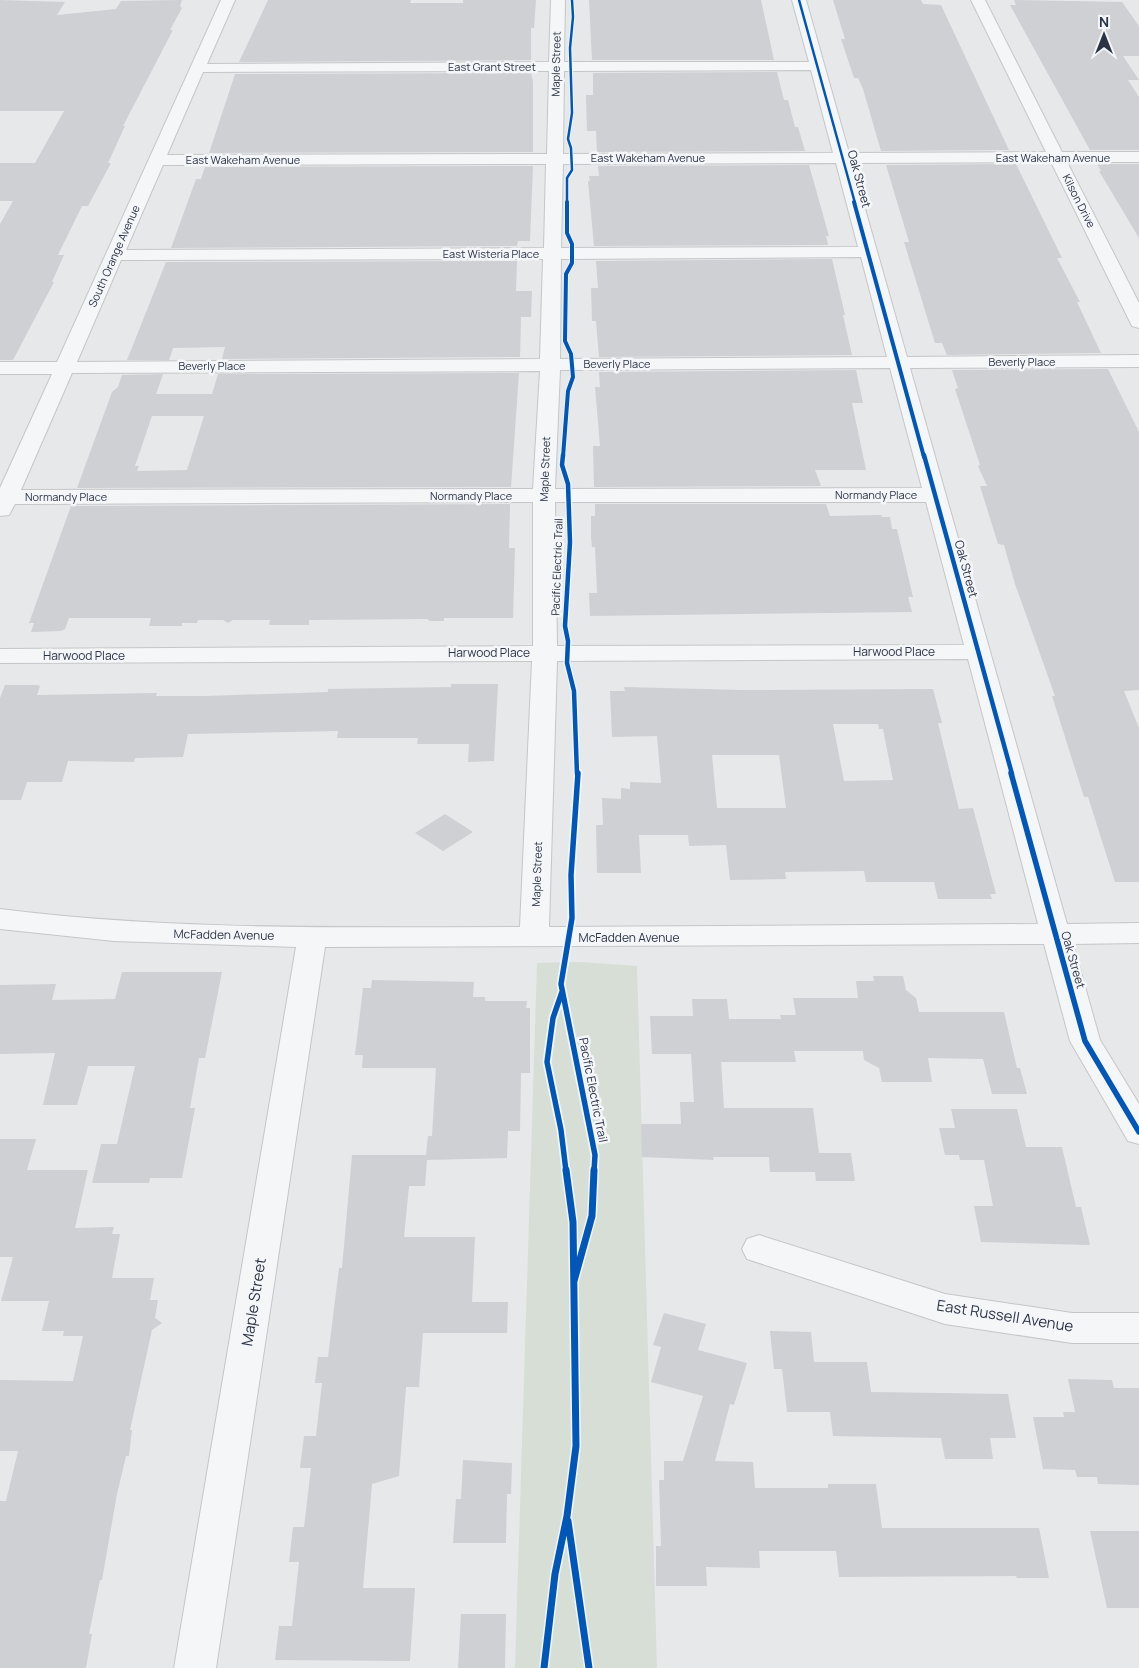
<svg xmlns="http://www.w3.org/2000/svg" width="1139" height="1668" font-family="Manrope,sans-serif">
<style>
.green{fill:#d6ded6}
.building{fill:#ced0d3;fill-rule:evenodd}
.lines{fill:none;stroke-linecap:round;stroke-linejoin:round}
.minor-casing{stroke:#c4c6c8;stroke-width:2}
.minor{fill:#f5f6f7;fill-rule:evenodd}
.cycleway-far4-casing{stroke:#f4f6f9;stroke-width:4.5}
.cycleway-far3-casing{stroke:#f4f6f9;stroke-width:5.5}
.cycleway-far2-casing{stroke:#f4f6f9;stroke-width:7}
.cycleway-far1-casing{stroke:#f4f6f9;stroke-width:9}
.cycleway-casing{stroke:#f4f6f9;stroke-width:10}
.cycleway-far4{stroke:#0057b8;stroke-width:2.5}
.cycleway-far3{stroke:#0057b8;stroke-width:4}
.cycleway-far2{stroke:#0057b8;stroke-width:4.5}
.cycleway-far1{stroke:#0057b8;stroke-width:5.5}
.cycleway{stroke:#0057b8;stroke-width:7}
.labels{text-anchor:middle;stroke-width:5;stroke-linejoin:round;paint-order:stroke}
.far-street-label{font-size:11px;fill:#2b3445;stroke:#f4f6f9}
.street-label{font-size:12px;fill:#2b3445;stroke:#f4f6f9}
.near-street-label{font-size:15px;fill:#2b3445;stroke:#f4f6f9}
</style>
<rect width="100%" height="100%" fill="#e6e8ea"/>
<path class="green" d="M580,962L637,966L657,1668H515L537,963Z"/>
<path class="building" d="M0,0L65,2L57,15L116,9L121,1L182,0L180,6L182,8L170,30H173L123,126H125L108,163H111L88,206H82L58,255H64L52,282H54L13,360H0V224L13,201H0V163H35L64,111H0Z
M268,0H411L410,3H463V0H536L534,28H531V60L239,62Z
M589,0H761L774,60H592Z
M833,0H921L923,4L941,5L1009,150L881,151L863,89L858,78H854L841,39H845Z
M1014,0L1122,2L1139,26V56H1123L1139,80H1128L1139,97V150H1090L1010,5H1016Z
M777,72L784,100H788L795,127H798L805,151L597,152L596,131H587L586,95H593V73Z
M531,73L533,82V152L209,153L235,74Z
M1016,164L1062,258H1057L1080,302H1077L1101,353L947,355L942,343H935L904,242H909L886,165Z
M1097,164H1139V238L1099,171H1101Z
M809,165L829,236H826L828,245L594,246L588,181H590L589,176H599L598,166Z
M533,166L530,241H518L517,246L171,248L196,179H201L205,167Z
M832,259L845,315H843L852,355L599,357L596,321H592L591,288H598L596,261Z
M517,261L516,291H532L531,317H521L520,357L222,359L225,347L173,348L169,360H127L166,262Z
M1108,369L1139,432V690L1124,691L1139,728V882H1115L1088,797H1084L1052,696H1055L1015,584L1004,545L998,544L980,486H987L978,466L980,465L955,389L958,388L952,370Z
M856,370L863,403H852L866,470H815L821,486L594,487L593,446H600L595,387H600L599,372Z
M519,373L511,487L77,488L112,392L118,387L122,375L163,374L156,394H212L218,374ZM152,416H204L187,470L137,471L139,466H135Z
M510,504L509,548H515L513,618H444V621H430L427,619L309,620V625H269L270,620H233L228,623L223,620H198L197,623H182V626H149L151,618H69L65,629L61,631L31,632L34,623H29L71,506Z
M595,504H826L830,516L881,515L882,517H890L892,529H897L913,597H908L912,612L590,616L589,593H597L595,547H592L591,538V516H595Z
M451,684H498L494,761L468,762L469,744H417L418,738H337L338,731L188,734L183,757L135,758L134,762L68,761L62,782H27L21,800H0V698L5,685H37L40,686L37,695L157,693L156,696H206L328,692V689L451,687Z
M624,687L742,690L933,689L942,723H938L959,809L973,808L996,894H990L992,899H938L934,882H866L864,871L785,872L786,879L730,880L726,845L689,846L688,835H639L641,873H597L596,825H603L602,798L621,799V788L630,789V782L661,783L657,736L612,737L610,691H625ZM833,724H878L879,729H883L893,780L844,781ZM712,755H779L786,808H717Z
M445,814L473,832L443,851L415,833Z
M122,972H222L205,1058H199L190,1108H195L182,1178H150L149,1183H92L101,1144H117L135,1066H88L77,1105H43L55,1053L0,1054V985L56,984L52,1000L115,999Z
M873,976H903L906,990L916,998L919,1012H1004L1017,1068H1020L1027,1094H992L983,1059L928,1058L932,1082H882L879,1068L864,1060L863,1051H794L796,1062H721L724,1108H813L819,1153H851L855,1181H816L815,1172H770L769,1157H713L714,1160L642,1157L641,1124H681L680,1102H694L691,1054H652L650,1016H693L692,999H727L729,1019H781L780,1015H796L793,998H858L856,981H874Z
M372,980L474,982L473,997H485V1001H527L526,1008H530V1073H521L520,1131H508L507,1158L427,1160L425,1186H409L404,1237H475L472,1302H508L507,1333H423L419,1387H406L399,1476L372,1484L363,1588H415L410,1661L275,1660L279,1626H292L299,1562H289L293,1527H304L311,1468H300L304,1436H316L322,1383H315L318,1357H328L339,1268H342L352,1155H426L428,1136H432L436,1068H362L363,1055H355L363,988H371Z
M951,1109H1017L1026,1147H1062L1076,1207H1081L1090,1245L981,1242L974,1206H993L984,1160H960L959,1155H945L939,1128H955Z
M0,1139H36L27,1170H88L75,1228L114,1227L112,1234H120L112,1278H154L150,1300H158L155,1318L162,1323L152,1330L130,1430H132L129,1456H126L117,1494L102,1580H100L89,1634H92L86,1668H0V1501H6L18,1451H0V1380L73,1381L83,1336H63L64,1331H42L49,1301H1L13,1257H0Z
M664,1313L706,1324L698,1350L747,1363L734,1405L730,1404L715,1461L753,1462L755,1488H828V1484H876L882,1528H1039L1049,1578H1017L1016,1576L839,1577L836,1551H759L760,1568L706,1567L707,1586H656V1546H661L659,1480H664V1461H683L703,1396L651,1382L661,1347L653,1345Z
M770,1331L811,1332L814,1362H867L871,1392L1008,1394L1016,1438H990L993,1459H945L941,1438L833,1436L830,1412H787L782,1369H774Z
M1068,1379L1112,1380L1114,1388H1139V1485L1098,1484L1097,1477H1077L1075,1470L1043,1469L1033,1417H1064L1063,1412H1075Z
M463,1460L512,1463L511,1494H507L506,1543H453L456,1499H461Z
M1090,1531H1139V1608H1107Z
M461,1614H506L505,1668H458Z"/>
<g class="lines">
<defs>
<path id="minor" d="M221,0H235L207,64L549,62L551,0H565L564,62H809L792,0H806L849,153L1046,152L971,0H985L1062,152H1139V162H1067L1139,303V328L1132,326L1130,322L1051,162L852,163L907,357L1139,355V367L910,368L1067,924L1139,923V943L1073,944L1100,1040L1139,1104V1144L1128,1141L1070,1041L1044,944L325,947L216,1668H174L296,947L114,941L0,929V909C173,931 346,927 520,927L532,661L0,663V649L533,646V502L15,504L9,515L0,516V488L52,374H0V362H57ZM811,70L833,153L563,154L564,71ZM549,71L547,154L167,155L203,72ZM836,163L858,247L561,248L563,164ZM546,164L544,248L126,250L163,165ZM861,257L887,357L560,359L561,259ZM543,259L540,359L77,362L121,260ZM890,368L922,488L555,489L560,370ZM540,371L533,489L21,490L72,373ZM555,502H926L964,645L557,646ZM968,659L1038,924L549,927L557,661Z
M759,1235L945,1294L1072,1313H1139V1343H1072L945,1324L747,1259L742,1249L747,1239Z"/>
</defs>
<use href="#minor" class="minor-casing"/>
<use href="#minor" class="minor"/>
<defs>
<path id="cycleway-far4" d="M799,0L855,203
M567,203V178L572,170L571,148L568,139L572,113L570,48L573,17L572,0"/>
<path id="cycleway-far3" d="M854,202L924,457
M563,457L568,391L573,377L571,354L565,341L566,274L572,263V244L567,233V202"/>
<path id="cycleway-far2" d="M563,455L562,465L568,484L570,542L565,626L568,641L567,663L574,691L577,774
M924,455L1012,774"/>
<path id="cycleway-far1" d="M578,773L571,875L572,918L561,984L595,1155L594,1171
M1011,773L1085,1041L1139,1132
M562,992L553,1018L547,1062L561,1130L566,1171"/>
<path id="cycleway" d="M574,1281L592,1216L594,1170
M568,1521L589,1668
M544,1668L555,1574L567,1516L576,1446L573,1222L566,1170"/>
</defs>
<use href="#cycleway-far4" class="cycleway-far4-casing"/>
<use href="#cycleway-far3" class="cycleway-far3-casing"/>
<use href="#cycleway-far2" class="cycleway-far2-casing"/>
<use href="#cycleway-far1" class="cycleway-far1-casing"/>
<use href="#cycleway" class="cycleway-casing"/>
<use href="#cycleway-far4" class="cycleway-far4"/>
<use href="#cycleway-far3" class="cycleway-far3"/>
<use href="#cycleway-far2" class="cycleway-far2"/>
<use href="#cycleway-far1" class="cycleway-far1"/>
<use href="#cycleway" class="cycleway"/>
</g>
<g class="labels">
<g class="far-street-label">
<text transform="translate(556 64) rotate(-89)" y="4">Maple Street</text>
<text x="492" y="71">East Grant Street</text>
<text x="648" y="162">East Wakeham Avenue</text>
<text x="1053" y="162">East Wakeham Avenue</text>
<text x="243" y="164">East Wakeham Avenue</text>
<text transform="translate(1079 201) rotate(63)" y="4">Kilson Drive</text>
<text x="491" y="258">East Wisteria Place</text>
<text transform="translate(114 256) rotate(-66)" y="4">South Orange Avenue</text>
<text x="1022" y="366">Beverly Place</text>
<text x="617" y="368">Beverly Place</text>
<text x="212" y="370">Beverly Place</text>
<text transform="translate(545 469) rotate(-88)" y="4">Maple Street</text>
<text x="876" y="499">Normandy Place</text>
<text x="471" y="500">Normandy Place</text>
<text x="66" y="501">Normandy Place</text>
<text transform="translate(557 567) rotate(-88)" y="4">Pacific Electric Trail</text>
<text transform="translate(537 874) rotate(-88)" y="4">Maple Street</text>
</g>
<g class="street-label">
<text transform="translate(859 179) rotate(75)" y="4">Oak Street</text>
<text transform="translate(966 569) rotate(75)" y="4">Oak Street</text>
<text x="894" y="656">Harwood Place</text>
<text x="489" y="657">Harwood Place</text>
<text x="84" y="660">Harwood Place</text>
<text transform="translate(224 935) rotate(1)" y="4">McFadden Avenue</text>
<text x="629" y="942">McFadden Avenue</text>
<text transform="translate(1073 960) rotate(74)" y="4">Oak Street</text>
<text transform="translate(593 1090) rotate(79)" y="4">Pacific Electric Trail</text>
</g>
<g class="near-street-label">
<text transform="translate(254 1302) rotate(-81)" y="5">Maple Street</text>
<text transform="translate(1005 1316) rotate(9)" y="5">East Russell Avenue</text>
</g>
</g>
<g transform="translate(1104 35)" stroke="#f4f6f9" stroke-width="4" paint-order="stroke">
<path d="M0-4L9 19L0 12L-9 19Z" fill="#2b3445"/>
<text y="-8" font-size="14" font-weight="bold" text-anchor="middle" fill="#2b3445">N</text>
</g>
</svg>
